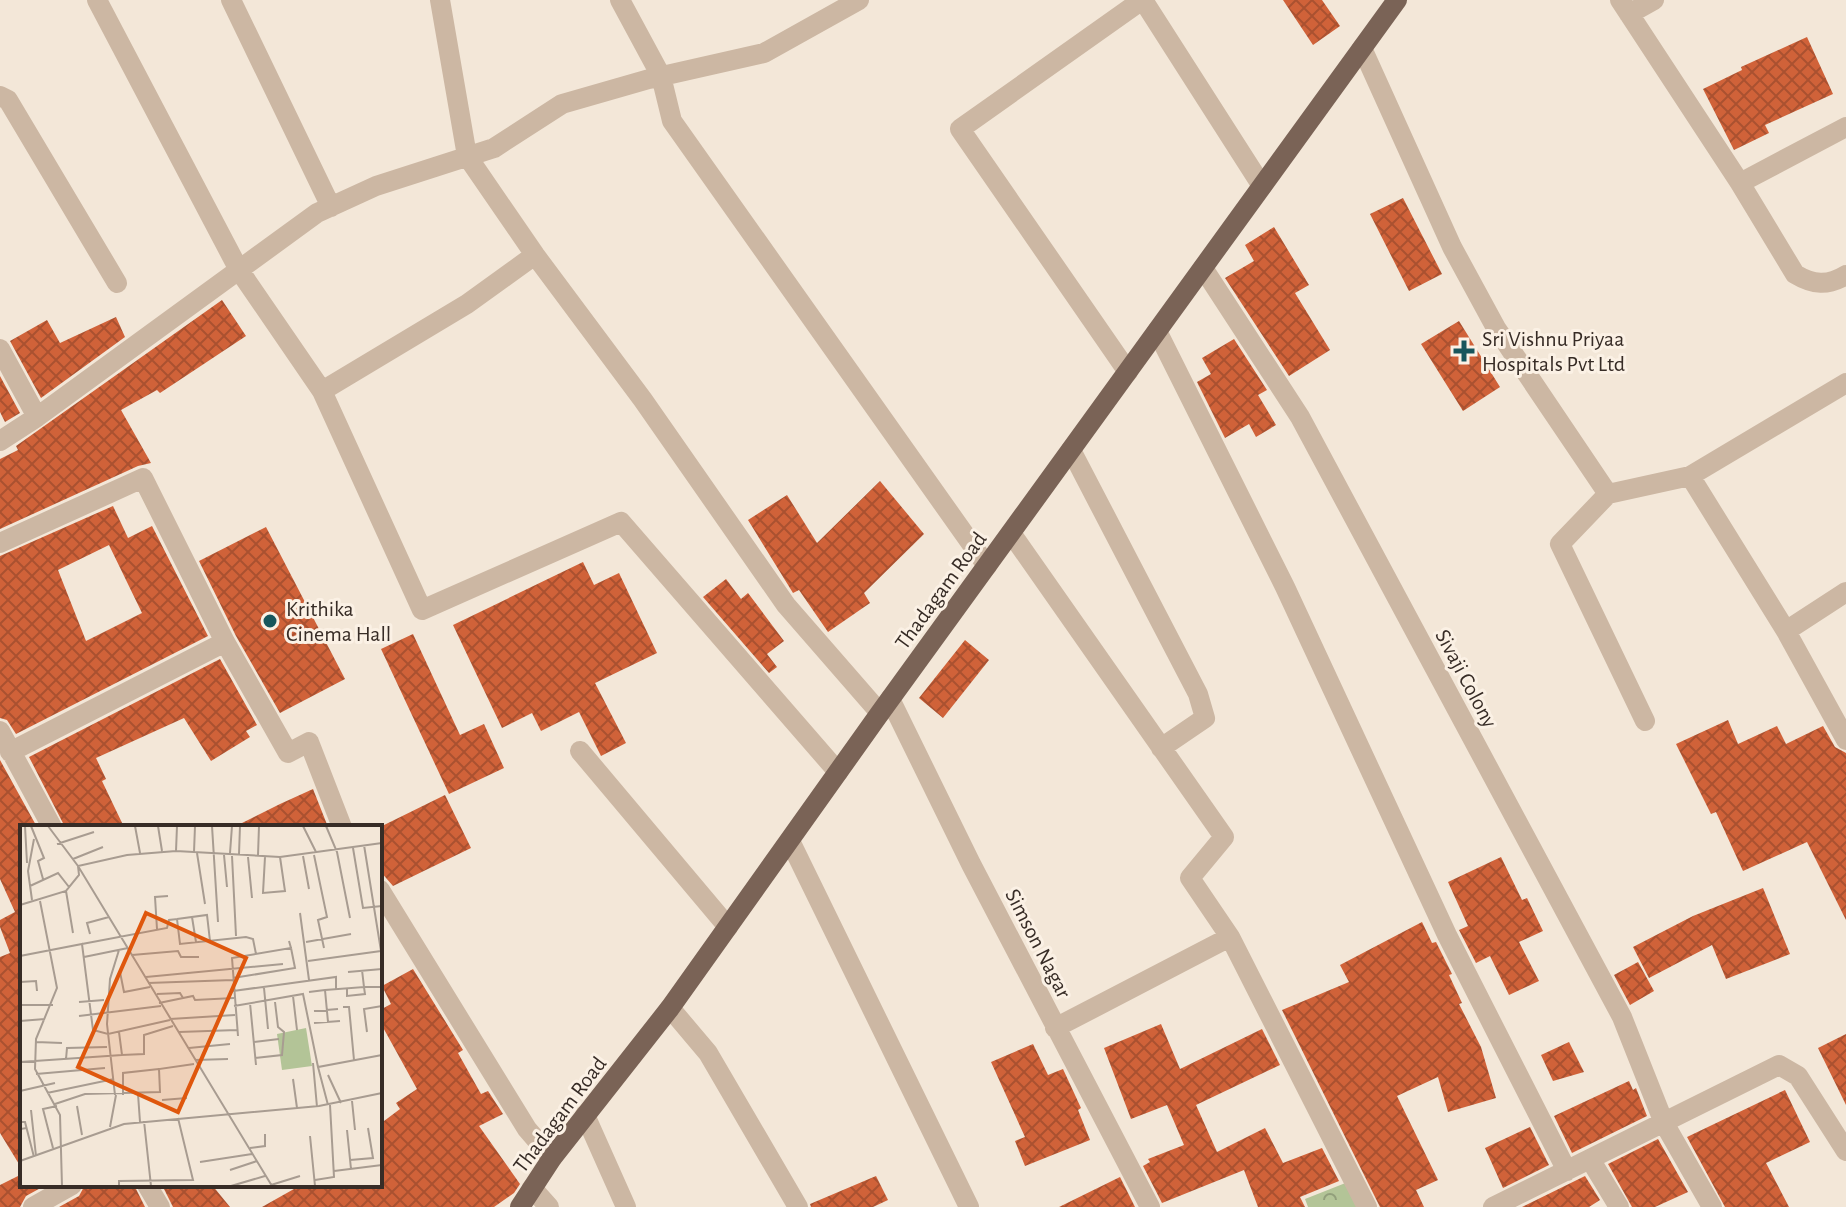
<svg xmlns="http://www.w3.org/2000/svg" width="1846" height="1207" font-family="'Alegreya Sans',sans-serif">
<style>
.park{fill:url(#park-crowns)}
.building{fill:url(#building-cross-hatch);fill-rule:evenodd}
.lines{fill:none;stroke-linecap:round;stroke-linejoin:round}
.minor{stroke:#ccb7a3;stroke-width:20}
.major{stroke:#7a6356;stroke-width:20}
.poi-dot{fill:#18565c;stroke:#fbf1e5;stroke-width:3}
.labels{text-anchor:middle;stroke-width:6;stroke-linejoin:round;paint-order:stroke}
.poi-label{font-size:22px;fill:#372c26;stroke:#fbf1e5;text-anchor:start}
.street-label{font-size:22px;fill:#372c26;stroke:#fbf1e5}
.inset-road{fill:none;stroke:#a89c91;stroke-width:2}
.view{fill:#df570d;fill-opacity:0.15;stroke:#df570d;stroke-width:4}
.inset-edge{fill:none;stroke:#372c26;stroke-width:4}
</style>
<defs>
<pattern id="park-crowns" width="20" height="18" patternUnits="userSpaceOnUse" patternTransform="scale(2)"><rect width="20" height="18" fill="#b3c497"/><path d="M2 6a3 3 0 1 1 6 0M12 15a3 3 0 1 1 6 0" fill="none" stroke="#929f7b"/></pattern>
<pattern id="building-cross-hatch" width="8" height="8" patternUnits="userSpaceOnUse" patternTransform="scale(2)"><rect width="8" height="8" fill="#d06239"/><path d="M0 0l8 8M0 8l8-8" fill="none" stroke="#aa5130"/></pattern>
</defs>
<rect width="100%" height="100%" fill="#f3e7d8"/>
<path class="park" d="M1348,1182L1360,1207H1308L1305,1199Z"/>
<path class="building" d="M1283,0H1322L1340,26L1313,45Z
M1807,37L1833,94L1765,125L1769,133L1734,150L1703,89L1742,70L1741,67Z
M1403,198L1442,274L1409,291L1370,214Z
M1274,227L1309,285L1295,293L1330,350L1289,376L1225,278L1254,261L1245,245Z
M222,300L246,336L160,393L157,390L121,410L151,463L138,466L0,529V459L18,450L16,446Z
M116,317L125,337L41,398L10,341L47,320L60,343Z
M1459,321L1500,387L1463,411L1421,344Z
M1234,339L1267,390L1258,395L1276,425L1256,437L1249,424L1225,438L1197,382L1211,374L1202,358Z
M0,376L20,413L5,422L0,412Z
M880,481L924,534L864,593L870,603L828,632L799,590L793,593L748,520L787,495L817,543Z
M113,506L128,538L152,526L208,636L16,734L7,720L0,718V556ZM109,545L142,613L86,641L58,570Z
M266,527L345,679L280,713L236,636L199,561Z
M583,562L594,585L619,573L657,653L595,683L626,743L601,756L579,712L541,731L532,713L502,728L453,625Z
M726,579L741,599L748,593L784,641L767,654L777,667L769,673L703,597Z
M413,634L460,735L484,724L504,768L449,794L381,649Z
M965,640L989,660L943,718L919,698Z
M220,659L257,725L246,731L250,737L211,761L184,718L96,758L106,779L102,781L124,827H65L29,757Z
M1728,720L1738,744L1777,726L1786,744L1823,726L1835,747L1846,753V920L1807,842L1743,871L1716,812L1711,814L1676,744Z
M0,760L37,827H22V1169L0,1133V957L10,953L0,927V920L15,912L0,879Z
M313,789L328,827H234L280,804Z
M445,795L471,848L393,886L380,871V827Z
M1501,857L1522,900L1527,898L1543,931L1519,942L1539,981L1509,995L1490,956L1476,963L1459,930L1468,926L1448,882Z
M1763,888L1790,954L1726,979L1712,945L1649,978L1633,947L1693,916Z
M1422,922L1432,943L1436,942L1452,974L1449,975L1462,1003L1459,1004L1481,1047L1496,1098L1448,1112L1438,1077L1397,1096L1438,1180L1416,1190L1424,1207H1380L1282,1010L1349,982L1340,965Z
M1638,962L1654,991L1630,1005L1614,975Z
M413,969L463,1050L458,1053L481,1094L488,1091L503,1114L479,1126L520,1184L514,1193L494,1207H262L301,1185H380V1124L400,1109L396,1103L417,1089L380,1022V1010L391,1004L382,986Z
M1161,1024L1180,1069L1262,1029L1280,1065L1196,1105L1217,1152L1265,1128L1283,1163L1322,1148L1339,1181L1300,1197L1305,1207H1258L1244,1170L1162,1203L1143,1166L1150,1162L1148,1159L1184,1145L1167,1105L1131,1119L1104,1048Z
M1846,1034V1105L1818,1048Z
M1569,1042L1584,1072L1553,1081L1541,1055Z
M1033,1044L1048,1075L1063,1069L1081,1108L1078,1110L1090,1140L1025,1166L1015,1141L1025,1137L991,1062Z
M1629,1081L1633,1090L1636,1088L1647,1116L1572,1153L1554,1116Z
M1785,1090L1810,1142L1766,1163L1789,1207H1725L1687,1137Z
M1530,1127L1549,1165L1503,1188L1485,1148Z
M1658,1139L1688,1192L1655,1207H1632L1608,1164Z
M22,1174V1185H46L26,1196L20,1207H0V1185Z
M876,1176L888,1200L873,1207H811L810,1204Z
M1585,1176L1600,1200L1589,1207H1522Z
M1120,1177L1135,1207H1059Z
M85,1185H134L145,1207H59L79,1196Z
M162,1185H212L230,1207H173Z"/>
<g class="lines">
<path class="minor" d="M97,0L239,270L322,391
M231,0L331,207
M440,0L467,156L535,255L643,400L786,605L880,713
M620,0L661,76L672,121L987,566
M1143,0L1262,186
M1620,0L1740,183L1795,274C1813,285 1828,286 1846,275
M1629,14L1654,0
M1362,48L1452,247L1496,328L1608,494
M0,96L8,100L117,283
M1740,183L1846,127
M535,255L467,304L322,391L422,610L621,522L838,772
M1203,268L1300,417L1622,1017L1664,1123L1712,1207
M1157,331L1285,587L1447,935L1567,1171
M0,349L37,417
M1128,372L960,129L1142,0
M1846,383L1690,476L1786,631L1846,740
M0,441L37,417L317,213L376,186L494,148L562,104L649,79L764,53L859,0
M1071,450L1198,694L1205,718L1161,748
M1011,533L1224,837L1190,878L1230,937L1367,1207
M0,543L143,478L225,642L288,753L309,742L342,827
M1786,631L1846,592
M890,699L971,864L1150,1207
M1645,721L1560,544L1608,494L1690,476
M0,731L52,827
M580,751L728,927
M10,752L225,642
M790,841L969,1207
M380,890L527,1129L552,1158
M670,1008L708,1053L798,1207
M1055,1028L1230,937
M585,1115L626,1207
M1590,1159L1619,1207
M147,1185L160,1207
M532,1188L549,1207
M33,1207L72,1185
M1493,1207L1779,1065L1798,1076L1846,1151"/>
<path class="major" d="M520,1207L552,1158L670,1008L880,713L1397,0"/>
</g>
<g class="poi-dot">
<path d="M1460 339h8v8h8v8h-8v8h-8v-8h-8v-8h8z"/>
<circle cx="270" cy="621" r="8"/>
</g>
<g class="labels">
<g class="poi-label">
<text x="1482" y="346">Sri Vishnu Priyaa<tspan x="1482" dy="25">Hospitals Pvt Ltd</tspan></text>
<text x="286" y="616">Krithika<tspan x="286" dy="25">Cinema Hall</tspan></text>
</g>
<g class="street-label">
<text transform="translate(940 590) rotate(-54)" y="8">Thadagam Road</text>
<text transform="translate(1467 678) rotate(62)" y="8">Sivaji Colony</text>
<text transform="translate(1039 943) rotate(63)" y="8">Simson Nagar</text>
<text transform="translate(559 1114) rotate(-53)" y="8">Thadagam Road</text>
</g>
</g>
<g transform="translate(20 825)">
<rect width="362" height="362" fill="#f3e7d8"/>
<path d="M286,203L292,241L262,245L257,209Z" fill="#b3c497"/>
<path class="inset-road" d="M5,1L7,38M11,1L24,33L18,36L23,54M28,1L58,41L252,361M115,1L120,28M138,1L142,26M192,1L198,97M283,1L296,27M306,1L317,27L330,93M37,19L74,7M344,20L361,126M333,23L343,83L362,81M156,26L157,1M174,27L175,1M177,28L185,79M210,28L212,1M219,29L220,1M204,30L207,62M238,30L239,1M294,30L307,92L298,95L304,123M212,31L216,111M283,31L289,64M228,32L232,73M245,32L243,68L265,66L260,32M53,34L83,22M10,61L38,48L49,62M46,66L53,108M12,75L8,46L14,14M20,76L37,163L16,214L15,244L40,290L42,361M0,80L46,66L59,50L58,41L107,30L156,26L260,32L362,18M280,88L289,155M172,92L176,117M157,94L187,90L190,116M137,104L135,72L148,71M70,109L67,98L89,92M286,117L331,109M62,119L147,103L149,95L157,94L160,119L226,112L233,114L236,129M112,130L158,126L161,132H179M0,131L62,119L73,205L88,209L150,195M64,132L108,123M288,136L361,126M342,145L344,162H362M100,147L104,167L130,162M328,147L362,144M126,152L263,139M213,153L275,143L271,123M0,157L16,156L17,166M128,158L213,155M244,163L248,204M305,165L308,197M213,166L316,152V164M289,167L305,165L344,162L345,169L327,171V164M137,169L160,168L163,173M273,171L277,205M59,177L84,175M139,178L173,171L175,175L214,173M230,178L236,240M0,180H33M214,181L283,169L298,242L362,230M323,182H329L334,235M294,186L318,184M59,191L141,181M150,194L215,190M0,196L25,194M294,198L320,196M99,207L102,230L124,229V210L153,201M159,207L217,205M347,207L344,184L362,181M218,211L212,133L271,123L269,116M16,217L42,218M234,217L259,214M169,223L210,219M235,233L262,230L264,207L258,202L255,177M46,234L47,223L87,222M175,235L208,234M0,237L102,230M293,238L297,282M298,242L308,280M16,249L85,243M308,250L321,278M273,254L277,283M0,266L35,258M27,268L94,254M118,269L120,297M95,270L87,199L90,154L99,125M103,270V248L139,244M142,275L167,273M332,276L335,305M35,279L65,269L140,267L139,244L174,239M57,281L62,310M11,285L16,331M124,296L131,361M0,297H5L14,332M90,302L96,270M327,305L331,344M290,311L295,361M0,323V304L7,303M33,323L23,284L37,281M230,323L245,321V309M330,335L353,333L348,303M0,336L104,299L299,281L362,268M180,337L232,329M210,345L237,336M314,346L362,340M295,355L314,352L310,280M251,360L280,351M99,361V356L173,355L158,293M211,361L245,351"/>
<path class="view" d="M126,88L226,133L158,287L58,242Z"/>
<rect width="362" height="362" class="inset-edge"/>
</g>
</svg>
